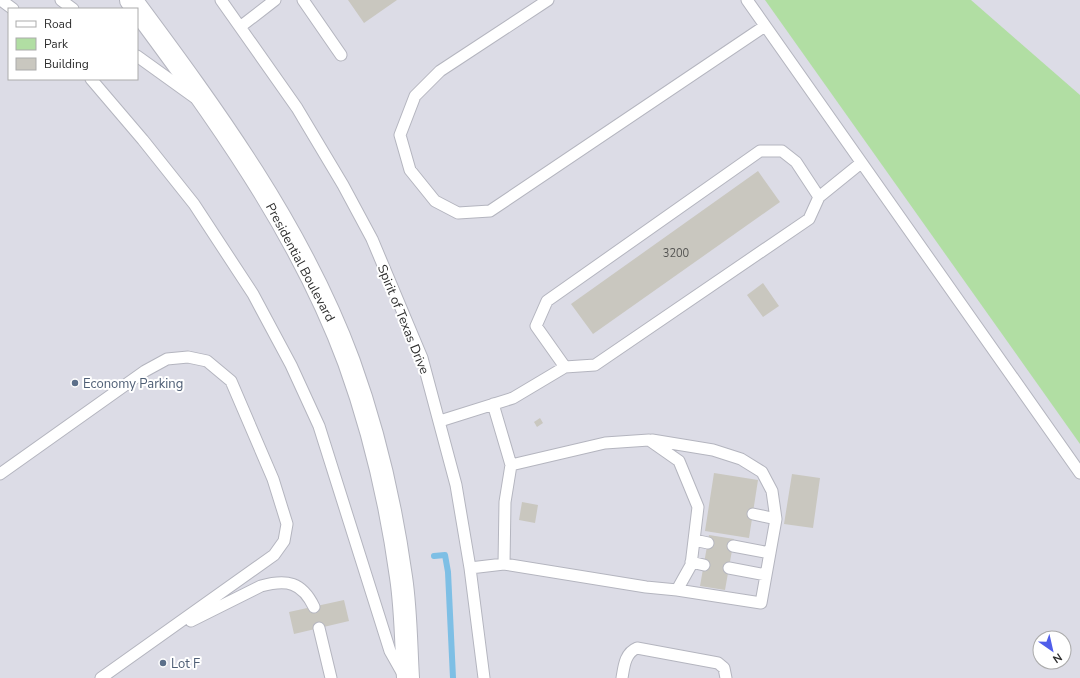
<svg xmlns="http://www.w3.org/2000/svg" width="1080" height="678" font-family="'Nunito Sans',sans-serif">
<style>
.airport{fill:#dcdce6;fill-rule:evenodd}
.green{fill:#b1dea3}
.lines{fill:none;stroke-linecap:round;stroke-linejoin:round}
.stream{stroke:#7ebfe5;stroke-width:6}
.building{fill:#c9c7bf}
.lane-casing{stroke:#b4b5bf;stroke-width:13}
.secondary-casing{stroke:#b4b5bf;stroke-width:24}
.lane{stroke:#fff;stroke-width:11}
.secondary{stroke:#fff;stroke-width:22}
.service-dot{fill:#5c6f8a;stroke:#fff;stroke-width:1.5}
.labels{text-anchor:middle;stroke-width:4;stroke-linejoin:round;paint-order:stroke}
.number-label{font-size:11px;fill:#545452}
.street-label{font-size:13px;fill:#2d2d2d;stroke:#fff}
.service-label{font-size:13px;fill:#4e5e75;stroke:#fff;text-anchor:start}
</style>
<rect width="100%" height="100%" fill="#ede9e1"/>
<path class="airport" d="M0,0H1080V678H0ZM9,9H137V79H9ZM1040,638H1064V662H1040Z"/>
<path class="green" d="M765,0H971L1080,95V444Z"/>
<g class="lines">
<path class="stream" d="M434,556L445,555L448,572L453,678"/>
</g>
<path class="building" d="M348,0H397L364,23Z
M758,171L780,202L593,334L571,304Z
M763,283L779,306L763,317L747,295Z
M540,418L543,423L537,427L534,422Z
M714,473L758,480L749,538L705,531Z
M792,474L820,478L813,528L784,524Z
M522,502L538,505L535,523L519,520Z
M709,535L734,539L725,590L700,586Z
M344,600L349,621L294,634L289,612Z"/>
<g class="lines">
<defs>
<path id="lane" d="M1,0L13,9
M61,0L73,9
M221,0L297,108L343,185L372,239L422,358L456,485L470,568L484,678
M303,0L341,55
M548,0L440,71L415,96L400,135L410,170L435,201L458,213L490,211L765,26
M747,0L1080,473
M240,27L275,0
M137,56L194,97
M91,79L143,140L194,204L253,294L291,365L319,426L390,651L403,674
M565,367L536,326L547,301L760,151H782L796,162L819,197
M440,421L513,398L565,367L595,365L809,219L819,197L861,163
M652,440L713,450L741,459L762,472L772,491L776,519L761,603L677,590
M0,474L145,371L167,359L188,357L207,361L231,381L273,479L287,524L284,541L274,555L101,678
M753,514L776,519
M694,540L708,543
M733,546L770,553
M691,562L704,565
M504,564L505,502L511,465
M470,568L504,564L646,587L677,590L691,565L698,507L679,461L649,440L605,443L511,465L493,404
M729,568L766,575
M191,621L261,586C287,579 302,582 314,607
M319,628L331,678
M622,678C624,666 625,653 637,648L718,663L724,668L726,678"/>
<path id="secondary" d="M131,0C215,113 300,229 349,362C374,431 391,505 401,577C406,610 406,645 408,678"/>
</defs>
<use href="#lane" class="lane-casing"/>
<use href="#secondary" class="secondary-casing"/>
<use href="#lane" class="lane"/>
<use href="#secondary" class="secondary"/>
</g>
<g class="service-dot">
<circle cx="75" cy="383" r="4"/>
<circle cx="163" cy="663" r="4"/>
</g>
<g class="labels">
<g class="number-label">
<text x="676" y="257">3200</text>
</g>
<g class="street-label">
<text transform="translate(301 262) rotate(62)" y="5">Presidential Boulevard</text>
<text transform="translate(404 319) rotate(68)" y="5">Spirit of Texas Drive</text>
</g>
<g class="service-label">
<text x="83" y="388">Economy Parking</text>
<text x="171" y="668">Lot F</text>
</g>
</g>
<rect x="8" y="8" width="130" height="72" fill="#ffffff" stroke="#ababab"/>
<rect x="16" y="21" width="20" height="6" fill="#ffffff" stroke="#ababab"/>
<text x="44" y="28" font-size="12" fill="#2d2d2d">Road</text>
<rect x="16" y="38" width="20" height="12" fill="#b1dea3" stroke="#ababab"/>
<text x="44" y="48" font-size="12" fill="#2d2d2d">Park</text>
<rect x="16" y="58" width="20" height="12" fill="#c9c7bf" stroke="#ababab"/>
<text x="44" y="68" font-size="12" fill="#2d2d2d">Building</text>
<g transform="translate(1052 650) rotate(146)"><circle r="19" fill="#ffffff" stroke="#ababab"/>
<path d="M0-3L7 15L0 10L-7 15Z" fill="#505eea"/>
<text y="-6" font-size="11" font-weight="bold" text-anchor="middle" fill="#2d2d2d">N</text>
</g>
</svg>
